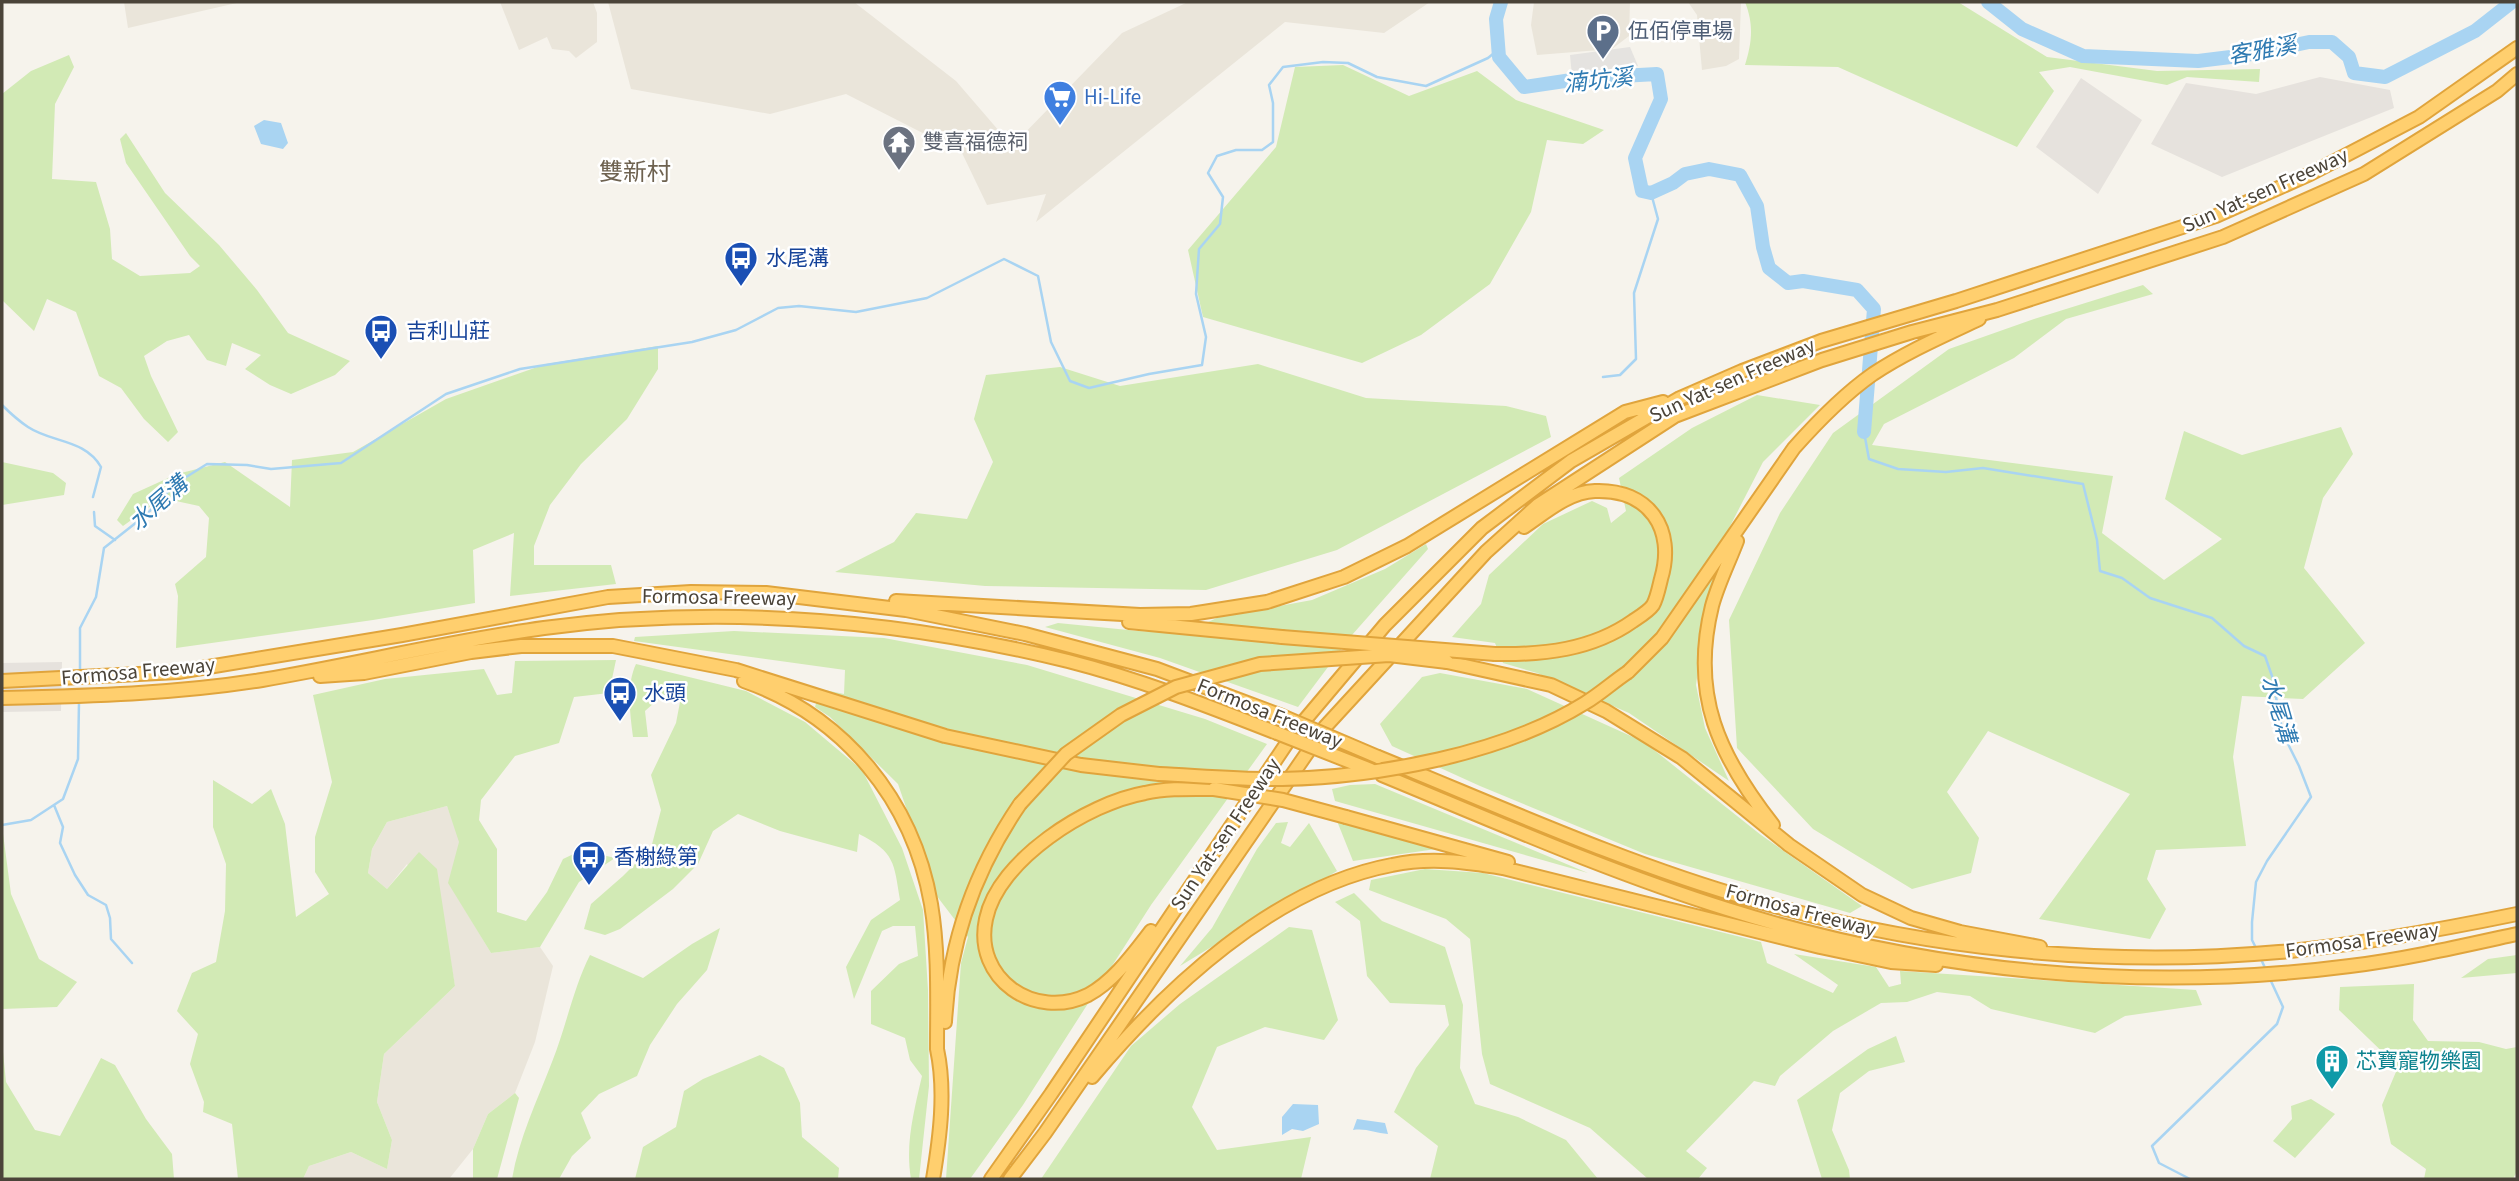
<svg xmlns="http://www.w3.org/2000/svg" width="2519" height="1181" font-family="'Source Sans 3','Noto Sans TC',sans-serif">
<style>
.residential{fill:#eae5da}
.industrial{fill:#e6e2dd}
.green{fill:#d2eab5}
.parking{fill:#e5e3e0}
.water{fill:#a9d4f2}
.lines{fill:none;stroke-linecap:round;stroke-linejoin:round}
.stream{stroke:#a9d4f2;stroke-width:2.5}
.river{stroke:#a9d4f2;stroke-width:14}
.highway-casing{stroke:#e0a43c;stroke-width:16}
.highway{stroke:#ffcf6e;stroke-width:12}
.highway-bridge-casing{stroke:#e0a43c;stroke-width:16;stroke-linecap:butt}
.highway-bridge{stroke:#ffcf6e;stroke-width:12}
.labels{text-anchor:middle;stroke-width:5;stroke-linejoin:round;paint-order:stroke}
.service-label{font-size:21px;fill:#4e5e75;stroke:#fff;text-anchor:start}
.shop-label{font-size:21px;fill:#366cbe;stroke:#fff;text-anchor:start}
.worship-label{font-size:21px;fill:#5b616d;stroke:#fff;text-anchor:start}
.street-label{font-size:21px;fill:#4b4439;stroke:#fff}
.transit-label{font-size:21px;fill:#164399;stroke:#fff;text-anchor:start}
.culture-label{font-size:21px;fill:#0d838f;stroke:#fff;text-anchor:start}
.water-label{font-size:23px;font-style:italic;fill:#2e7ab2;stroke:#fff}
.quarter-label{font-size:24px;fill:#6e6250;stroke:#fff}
</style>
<rect width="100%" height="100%" fill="#f6f3ec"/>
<path class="residential" d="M124,2H241L128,28Z
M500,2H593L597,13V42L576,58L569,51L552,49L547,37L519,50Z
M608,2H854L956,81L1012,146L1122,33L1188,2H1430L1384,33L1285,22L1036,222L1046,194L987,205L962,153L846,94L770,114L631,89Z
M1534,2H1630L1629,36L1612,49L1537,55L1531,25Z
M1688,2H1741L1739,59L1726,66L1702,70L1697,15Z
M447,806L460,842L449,883L491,953L540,947L553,966L535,1042L515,1093L488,1114L473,1149L449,1179H303L309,1166L351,1152L387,1169L392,1140L377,1102L384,1054L455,986L446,935L407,864L387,889L368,873L372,849L387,822Z"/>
<path class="industrial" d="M2320,77L2390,90L2394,108L2222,177L2151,144L2186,83L2256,94Z
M2081,78L2142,120L2098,194L2036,147Z
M62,662L61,711L2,712V663Z"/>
<path class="green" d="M1745,2H1958L2047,57L2157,71L2260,69L2259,82L2187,77L2167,85L2070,67L2039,72L2054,91L2017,147L1838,67L1745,65C1752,42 1754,25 1745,2Z
M69,55L74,67L55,104L52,179L96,182L110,229L112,259L140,276L190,273L200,266L190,256L126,163L120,139L126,133L165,193L219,245L257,290L288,333L350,361L335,375L291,394L270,385L245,369L261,355L232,343L226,366L207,360L189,335L167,341L144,356L151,376L178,432L168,442L144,419L121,388L99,376L76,312L47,299L34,331L2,300V94L31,71Z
M1343,65L1409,96L1477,71L1516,100L1604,130L1583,144L1547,140L1531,212L1490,284L1421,335L1362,363L1203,317L1188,250L1276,147L1295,67Z
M2143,285L2153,294L2066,319L2014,358L1884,424L1872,445L2113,476L2102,533L2164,580L2222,539L2165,499L2184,431L2242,455L2341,427L2353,454L2323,498L2304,568L2365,643L2303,699L2242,696L2233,757L2246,846L2156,850L2147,879L2166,909L2150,939L2039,919L2130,794L1988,731L1947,792L1979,838L1971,873L1912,889L1813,829L1737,748L1729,620L1780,513L1833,433L1949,349L2034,319Z
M658,346V369L627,419L581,464L550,505L534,546V565H611L616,584L510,596L514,533L473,550L475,603L373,620L176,648L178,596L175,584L206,557L209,518L199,506L162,498L123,526L117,520L133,494L177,474L225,462L290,507L292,460L353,452L446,399L546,364Z
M1258,364L1366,398L1506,406L1546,416L1551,437L1337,550L1206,590L985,586L835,572L894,542L916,513L967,519L993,462L974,419L986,375L1060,367L1120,386Z
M1757,395L1820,405L1763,462L1725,536L1706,607L1696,685L1705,728L1729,781L1629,713L1537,673L1503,663L1495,643L1452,637L1481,604L1489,575L1543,524L1592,501L1607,508L1611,523L1626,511L1619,478L1692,428Z
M2,462L53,473L66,483L64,495L2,505Z
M1426,544L1428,549L1352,635L1298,707L1160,658L1045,627L1058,623L1138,631L1184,633L1219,617L1312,600L1385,569Z
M734,631L884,638L1027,665L1205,719L1267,744L1151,905L1023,1105L970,1179H946L961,963L968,937L936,895L898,784L830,717L815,707L820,689L844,694L845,670L634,641L635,637Z
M616,660L609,693L574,697L559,743L515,756L481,800L479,820L497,849V912L526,921L547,892L563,859L582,850L615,858L579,882L540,947L491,953L448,883L459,842L447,806L387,822L372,849L368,873L387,889L419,852L437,869L455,986L384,1054L377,1102L392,1140L387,1169L351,1152L309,1166L303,1179H238L232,1124L203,1112L204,1102L190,1064L198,1034L177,1011L192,973L216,962L225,911L226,864L213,827V780L252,804L271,789L285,824L296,917L329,894L315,872V837L332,782L313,695L385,679L484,669L497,695L512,693L515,661Z
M636,664L746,691L805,722L862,770L902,848L923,910L928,990L929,1086L919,1179H911C905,1144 914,1111 922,1076L910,1060L905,1038L871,1024V991L899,964L918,956L915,926H893L882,931L854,999L846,967L871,920L900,900C894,863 895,852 859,834L857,852L780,831L738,814L713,831L698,864L673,889L620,929L605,935L584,929L591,904L623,876L651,848L661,810L651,775L676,723L680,702L663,695L645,711L648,737H633C630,714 626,685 636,664Z
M1440,673L1527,689L1644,742L1761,835L1862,906L1850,913L1645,854L1480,786L1392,746L1380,724L1422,677Z
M1375,784L1588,873L1335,801L1332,789L1350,785Z
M1337,821L1436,849L1353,861Z
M1288,822L1281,843L1290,847L1309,823L1337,871L1180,966L1212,928L1257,849L1276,823Z
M2,826L11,894L39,959L77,982L57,1007L2,1009Z
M1425,869L1483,873L1761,942L1767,963L1833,993L1838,985L1794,954L1876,967L1889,987L1901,984L1900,971L2196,990L2202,1005L2125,1016L2095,1033L1991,1009L1970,996L1937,992L1907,1002L1881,1003L1833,1031L1780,1076L1775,1086L1754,1081L1686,1151L1707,1168L1698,1179H1648L1590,1128L1490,1084L1482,1054L1470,939L1446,919L1369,890L1371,880Z
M1354,893L1382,921L1445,947L1463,1005L1460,1068L1475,1104L1518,1117L1566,1140L1598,1179H1430L1438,1146L1394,1112L1416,1068L1449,1025L1445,1005L1390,1003L1367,976L1360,921L1335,902Z
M1289,927L1312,930L1338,1020L1324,1040L1265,1027L1217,1047L1192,1107L1217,1150L1311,1137L1301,1179H1041L1131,1046L1180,1004Z
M720,928L707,970L677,1004L650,1045L637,1076L599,1094L581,1113L591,1138L572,1156L559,1179H512C519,1138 537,1101 552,1062C566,1027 573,989 590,955L643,978L692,944Z
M2517,955V973L2461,978L2488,959Z
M2414,984L2413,1020L2428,1041L2479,1042L2506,1049L2517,1047V1171L2513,1179H2424L2426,1169L2391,1144L2382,1105L2398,1067L2339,1010L2340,987Z
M1896,1036L1905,1062L1869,1071L1840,1093L1832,1130L1849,1170L1850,1179H1822L1797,1100L1868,1049Z
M2,1042L6,1082L35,1130L60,1136L101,1058L115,1065L146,1119L172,1154L174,1179H2Z
M760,1055L784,1068L800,1103L802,1137L839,1168L838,1179H635L643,1147L676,1127L684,1091L703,1079Z
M515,1093L519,1098L497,1179H473V1149L488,1114Z
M2311,1099L2335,1114L2295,1158L2273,1141L2292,1119L2291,1106Z"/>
<path class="parking" d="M1630,47L1638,66L1572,76L1570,55Z"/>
<path class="water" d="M264,120L281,123L288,143L283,149L261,144L254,126Z
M1293,1104L1318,1105L1319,1124L1303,1131L1292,1129L1282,1135V1117Z
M1357,1119L1385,1123L1388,1134C1375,1133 1366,1128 1353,1130Z"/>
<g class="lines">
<path class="stream" d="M1603,377L1620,375L1636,359L1634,293L1658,219L1651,193
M2,405C10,413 19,421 28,427C52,443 85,439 101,467L93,497
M1864,432L1869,459L1898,469L1946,472L1983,468L2083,484L2097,540L2100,571L2122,578L2150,598L2212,618L2244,646L2265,656L2272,676L2283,734L2299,766L2311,797L2267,861L2256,882L2252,922V940L2256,948
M94,512L95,526L115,540
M80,674V628L96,597L104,548L147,514L175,484L207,464L247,465L271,469L341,463L446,394L520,369L692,342L736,330L778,308L799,306L856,312L927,298L1004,259L1038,276L1051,342L1070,381L1089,388L1149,374L1202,365L1206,337L1196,294L1199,249L1220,224L1223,197L1208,173L1217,156L1236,150H1262L1273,142V103L1269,85L1283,67L1323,62L1348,63L1377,77L1426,86L1488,58L1499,49
M54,805L63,827L60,843L75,875L88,895L106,905L110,918L111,939L132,963
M2,825L31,820L63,799L78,759L79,702
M2260,957L2266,970
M2190,1179L2159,1163L2152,1146L2277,1024L2283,1007L2270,979"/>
<path class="river" d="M1501,2L1496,19L1499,57L1524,87L1585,78L1657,74L1661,99L1635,158L1642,191L1651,193L1673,183L1685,174L1709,169L1740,175L1757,206L1763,247L1769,268L1788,283L1803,281L1857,290L1874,309L1864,432
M1988,2L2022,29L2083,56L2198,61L2247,55L2309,42H2332L2349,57L2354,73L2385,77L2475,31L2512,2"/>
<defs>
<path id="highway" d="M1737,541C1729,562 1718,584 1712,606C1690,695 1719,756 1773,825
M896,601L1140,615L1191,614L1267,602L1344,577L1407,546L1625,412L1663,402
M1129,622L1282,637
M1495,654C1543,655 1592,650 1633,621C1639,617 1649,611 1653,605C1657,598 1659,587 1661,579C1676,529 1649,489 1595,491C1568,492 1545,513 1524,527
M1447,662L1551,685L1606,711L1682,758L1789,845L1862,895L1911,918L1960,932L2040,947
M1628,672L1662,638L1794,448C1818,421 1843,395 1873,374C1906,352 1943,336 1979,319
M320,676L364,673L471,652L521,646H613L736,670L945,736L1081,765L1159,774
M2,681L178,672L402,635L608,597L691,592L766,593L906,610L1025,634L1157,669L1282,716
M744,681C844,716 913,800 931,904C939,952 937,1001 937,1049C946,1091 940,1137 933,1179
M2,698C89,696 175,694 262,680C356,664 449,641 544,628C719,605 897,619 1068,661C1139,679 1208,706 1277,733
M1378,757C1501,807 1626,864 1753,900C1923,949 2102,968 2279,952C2359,945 2439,930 2517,914
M1382,775C1496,822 1609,872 1727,909C1926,972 2142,993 2350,966C2406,959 2462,946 2517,934
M1346,817L1508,862
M1151,931C1133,954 1114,981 1088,995C1035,1021 973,979 986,919C998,860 1088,803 1145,793C1167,788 1191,789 1214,789
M945,1022C949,942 975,870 1020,804
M1092,1077C1167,988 1274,887 1392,865C1430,857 1466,862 1503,868L1820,947L1891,962L1936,965
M991,1179L1051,1094L1293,734L1385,625L1482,528L1571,461L1680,398L1742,371L1821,341L1956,301L2216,216L2310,174L2419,117L2517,48
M1010,1179L1045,1133L1325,727L1486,552L1538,505L1675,416L1822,360L1912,332L1997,310L2223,237L2364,174L2497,91L2517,74"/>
</defs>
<use href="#highway" class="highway-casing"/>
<use href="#highway" class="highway"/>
<defs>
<path id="highway-bridge" d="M1282,637L1495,654
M1282,716L1378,757
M1277,733L1371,770
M1159,774C1200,776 1241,780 1282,779C1378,777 1503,754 1585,703C1600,694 1613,682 1628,672
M1214,789L1283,800L1346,817
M1020,804L1066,754L1121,715L1176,687L1260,664L1389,655L1447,662"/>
</defs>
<use href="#highway-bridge" class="highway-bridge-casing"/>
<use href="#highway-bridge" class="highway-bridge"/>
</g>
<defs>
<symbol id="parking-pin" viewBox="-11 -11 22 30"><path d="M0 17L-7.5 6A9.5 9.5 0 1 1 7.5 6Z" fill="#5c6f8a" stroke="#fff"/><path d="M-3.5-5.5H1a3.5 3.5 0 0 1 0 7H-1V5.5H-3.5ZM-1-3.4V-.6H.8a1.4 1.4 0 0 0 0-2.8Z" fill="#fff"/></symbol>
<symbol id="supermarket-pin" viewBox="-11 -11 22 30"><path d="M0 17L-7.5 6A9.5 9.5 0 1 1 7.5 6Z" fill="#3f7fe0" stroke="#fff"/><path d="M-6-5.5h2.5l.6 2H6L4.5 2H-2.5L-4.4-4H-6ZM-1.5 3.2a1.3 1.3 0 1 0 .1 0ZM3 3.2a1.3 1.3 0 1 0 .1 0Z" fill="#fff"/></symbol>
<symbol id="temple-pin" viewBox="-11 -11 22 30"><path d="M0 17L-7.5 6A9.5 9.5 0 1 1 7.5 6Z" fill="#6b7280" stroke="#fff"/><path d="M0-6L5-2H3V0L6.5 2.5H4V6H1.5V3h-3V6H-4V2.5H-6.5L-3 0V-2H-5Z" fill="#fff"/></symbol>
<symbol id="bus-pin" viewBox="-11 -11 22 30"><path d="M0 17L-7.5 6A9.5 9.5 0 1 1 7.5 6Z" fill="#1a4fb4" stroke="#fff"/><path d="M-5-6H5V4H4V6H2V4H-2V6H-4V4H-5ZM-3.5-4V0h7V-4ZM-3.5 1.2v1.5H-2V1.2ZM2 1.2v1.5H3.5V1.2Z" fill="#fff"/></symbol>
<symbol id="building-pin" viewBox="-11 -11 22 30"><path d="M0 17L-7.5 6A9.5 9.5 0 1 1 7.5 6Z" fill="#0f9aa8" stroke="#fff"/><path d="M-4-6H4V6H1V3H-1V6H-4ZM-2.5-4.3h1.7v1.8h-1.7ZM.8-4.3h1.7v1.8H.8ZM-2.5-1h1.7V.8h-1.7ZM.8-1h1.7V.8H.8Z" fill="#fff"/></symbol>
</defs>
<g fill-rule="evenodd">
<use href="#parking-pin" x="1584" y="12" width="38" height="52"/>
<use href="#supermarket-pin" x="1041" y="78" width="38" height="52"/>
<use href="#temple-pin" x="880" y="123" width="38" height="52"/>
<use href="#bus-pin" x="722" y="239" width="38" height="52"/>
<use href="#bus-pin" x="362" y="312" width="38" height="52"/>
<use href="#bus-pin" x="601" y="674" width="38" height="52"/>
<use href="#bus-pin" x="570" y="838" width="38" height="52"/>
<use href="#building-pin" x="2313" y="1042" width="38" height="52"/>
</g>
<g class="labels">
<g class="service-label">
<text x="1628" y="38">伍佰停車場</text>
</g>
<g class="shop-label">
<text x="1084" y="104">Hi-Life</text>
</g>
<g class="worship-label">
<text x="923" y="149">雙喜福德祠</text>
</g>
<g class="street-label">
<text transform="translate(2265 190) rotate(-24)" y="7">Sun Yat-sen Freeway</text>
<text transform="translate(1732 380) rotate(-24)" y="7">Sun Yat-sen Freeway</text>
<text transform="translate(719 597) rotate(1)" y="7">Formosa Freeway</text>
<text transform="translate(138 671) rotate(-5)" y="7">Formosa Freeway</text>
<text transform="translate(1270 713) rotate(22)" y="7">Formosa Freeway</text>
<text transform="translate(1225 834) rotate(-56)" y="7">Sun Yat-sen Freeway</text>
<text transform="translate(1801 910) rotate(15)" y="7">Formosa Freeway</text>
<text transform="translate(2362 940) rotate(-8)" y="7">Formosa Freeway</text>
</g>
<g class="transit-label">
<text x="766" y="265">水尾溝</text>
<text x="406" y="338">吉利山莊</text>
<text x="644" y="700">水頭</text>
<text x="614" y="864">香榭綠第</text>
</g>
<g class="culture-label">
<text x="2356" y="1068">芯寶寵物樂園</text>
</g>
<g class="water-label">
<text transform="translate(2262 50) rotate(-10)" y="8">客雅溪</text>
<text transform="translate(1598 80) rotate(-6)" y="8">湳坑溪</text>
<text transform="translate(158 503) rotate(-41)" y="8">水尾溝</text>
<text transform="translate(2279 709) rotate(74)" y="8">水尾溝</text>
</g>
<g class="quarter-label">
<text x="635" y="180">雙新村</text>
</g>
</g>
<rect width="2519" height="1181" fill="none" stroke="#4b4439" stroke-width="7"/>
</svg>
